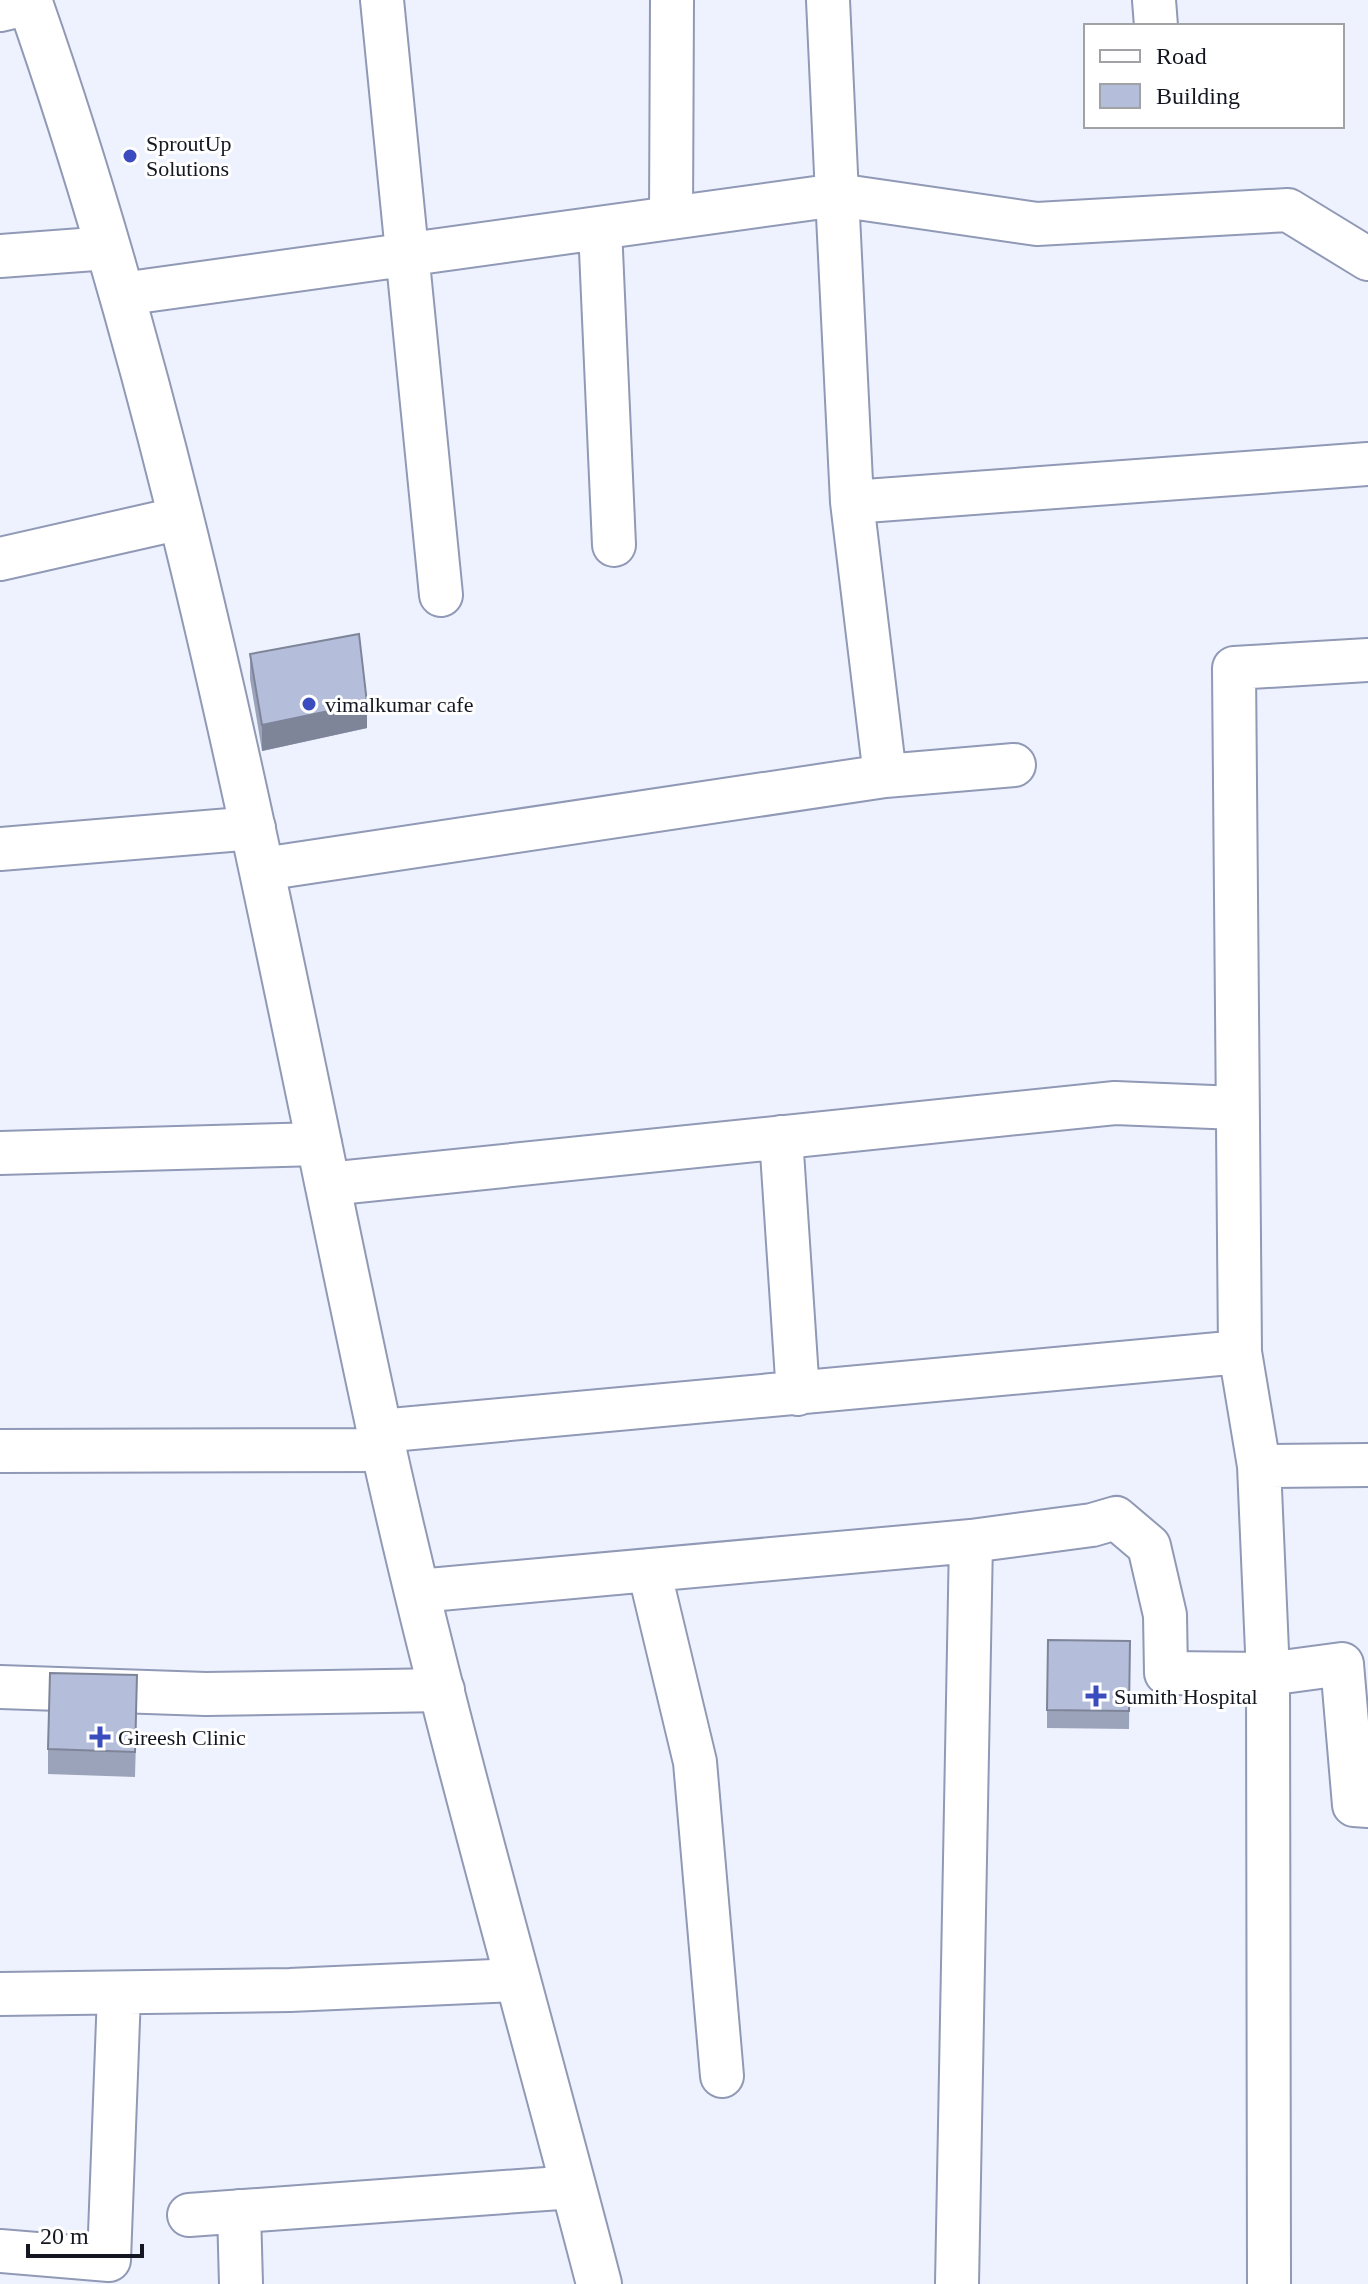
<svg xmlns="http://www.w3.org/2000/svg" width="1368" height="2284" font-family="Georgia,serif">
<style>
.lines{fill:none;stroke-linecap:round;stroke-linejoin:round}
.street-casing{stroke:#9099b5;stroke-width:46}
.secondary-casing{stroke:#9099b5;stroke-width:48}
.street{stroke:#fff;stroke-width:42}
.secondary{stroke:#fff;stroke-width:44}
.wall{fill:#9ba3bb}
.shaded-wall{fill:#7e8599}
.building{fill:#b4beda;stroke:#7e8599;stroke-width:2}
.poi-dot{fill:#3b4cbf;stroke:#fff;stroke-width:3}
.labels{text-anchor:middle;stroke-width:6;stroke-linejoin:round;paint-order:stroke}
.poi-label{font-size:22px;fill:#141721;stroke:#fff;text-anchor:start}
</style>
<rect width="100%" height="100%" fill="#eef2fe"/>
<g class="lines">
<defs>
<path id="street" d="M382,0L441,595
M828,0L837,195L1037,224L1288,210L1368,259
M1154,0L1156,26
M0,10L30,3
M671,218L672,0
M600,228L614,545
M0,256L108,248
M122,294L837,195L852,502L1368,464
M852,502L885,776
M0,559L181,518
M0,849L254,828
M263,869L885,776L1014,765
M781,1137L798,1394
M0,1153L320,1144
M328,1184L1115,1103L1237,1108
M1240,1352L1259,1466L1368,1465
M380,1431L1240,1352L1234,668L1368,660
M0,1451L384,1450
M1259,1466L1268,1674L1342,1664L1354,1805L1368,1806
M971,1541L1092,1525L1116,1518L1149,1546L1165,1615L1166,1673L1268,1674L1269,2284
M649,1570L695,1762L722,2076
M418,1591L971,1541L957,2284
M0,1687L206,1694L443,1690
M0,1994L290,1990L518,1980
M239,2211L241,2284
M189,2215L574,2187
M0,2251L109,2260L119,1994"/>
<path id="secondary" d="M29,0C191,462 275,947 378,1424C441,1713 525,1998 599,2284"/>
</defs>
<use href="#street" class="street-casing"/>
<use href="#secondary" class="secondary-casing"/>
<use href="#street" class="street"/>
<use href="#secondary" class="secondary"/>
</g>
<path class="wall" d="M250,654L367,728L262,751L250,679Z
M1130,1641L1129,1729L1047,1728V1710Z
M137,1701L135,1777L48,1774V1749Z"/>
<path class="shaded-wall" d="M367,703V728L262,751V725Z"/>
<path class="building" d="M359,634L367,703L262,725L250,654Z
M1048,1640L1130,1641L1129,1711L1047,1710Z
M50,1673L137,1675L135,1752L48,1749Z"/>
<g class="poi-dot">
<circle cx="130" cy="156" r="8"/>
<circle cx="309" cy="704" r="8"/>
<path d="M1092 1684h8v8h8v8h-8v8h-8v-8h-8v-8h8z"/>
<path d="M96 1725h8v8h8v8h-8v8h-8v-8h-8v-8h8z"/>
</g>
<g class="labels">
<g class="poi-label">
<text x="146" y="151">SproutUp<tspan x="146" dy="25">Solutions</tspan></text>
<text x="325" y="712">vimalkumar cafe</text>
<text x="1114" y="1704">Sumith Hospital</text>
<text x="118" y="1745">Gireesh Clinic</text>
</g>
</g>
<rect x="1084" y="24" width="260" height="104" fill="#ffffff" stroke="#a1a2a6" stroke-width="2"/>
<rect x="1100" y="50" width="40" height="12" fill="#ffffff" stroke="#a1a2a6" stroke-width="2"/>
<text x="1156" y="64" font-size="24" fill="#141721">Road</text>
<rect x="1100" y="84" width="40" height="24" fill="#b4beda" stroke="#a1a2a6" stroke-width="2"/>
<text x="1156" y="104" font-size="24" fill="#141721">Building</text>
<path d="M28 2244v12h114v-12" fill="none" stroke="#141721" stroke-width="4"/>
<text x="40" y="2244" font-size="24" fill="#141721" stroke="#ffffff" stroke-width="6" paint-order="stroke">20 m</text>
</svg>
